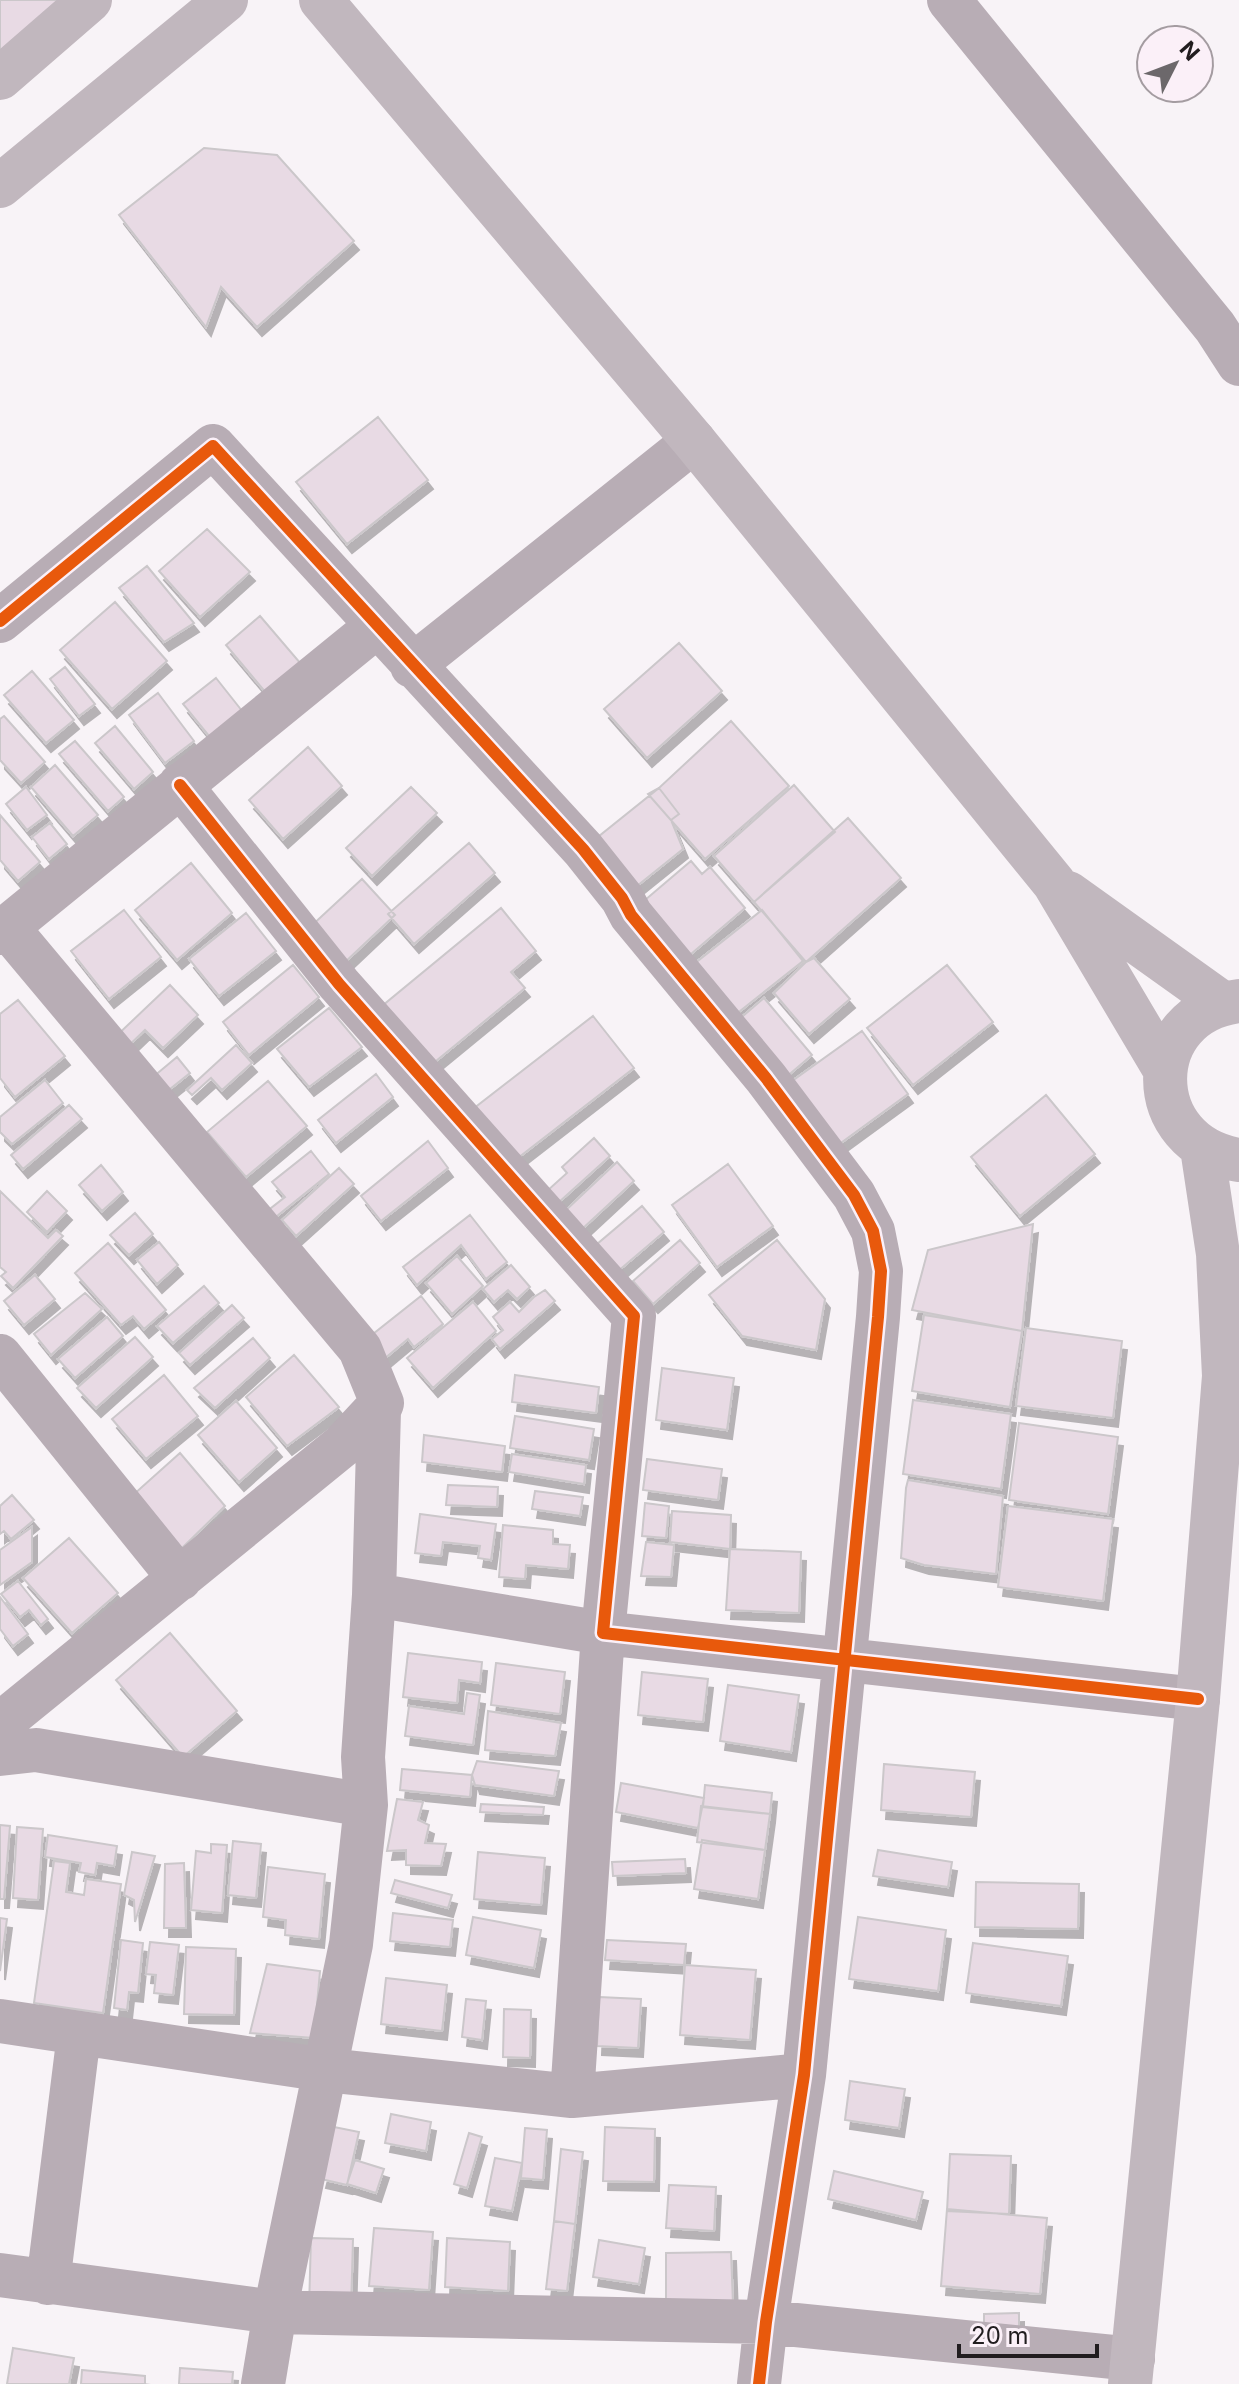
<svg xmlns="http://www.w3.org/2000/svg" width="1239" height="2384" font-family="Inter,sans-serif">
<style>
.building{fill:#e8dae4;stroke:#cbc7ca;stroke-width:2;filter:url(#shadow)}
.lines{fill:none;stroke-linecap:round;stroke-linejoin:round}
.street{stroke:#b8adb5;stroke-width:44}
.secondary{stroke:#c1b7be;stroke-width:44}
.cycleway-casing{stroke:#fbf0f8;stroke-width:17}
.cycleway{stroke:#e8590c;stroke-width:12}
</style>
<defs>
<filter id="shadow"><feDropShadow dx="5" dy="9" stdDeviation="0" flood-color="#0004"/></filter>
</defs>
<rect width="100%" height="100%" fill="#f8f3f7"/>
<path class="building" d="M0,0H69L0,78Z
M204,148L277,155L354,241L257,327L221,287L206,327L119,215Z
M378,417L428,480L347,544L296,482Z
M207,529L250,572L200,617L159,571Z
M147,566L194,623L164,642L119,588Z
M115,602L167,661L112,709L60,650Z
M260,616L307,671L277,706L226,645Z
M679,643L722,691L647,758L604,709Z
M65,667L95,704L79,716L50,679Z
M32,671L74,720L46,743L4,695Z
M216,678L254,726L222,752L183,704Z
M158,693L194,741L165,763L129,715Z
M4,716L45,762L21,783L0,760V719Z
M731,721L789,786L705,859L648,794L659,788Z
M115,726L153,772L134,789L95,743Z
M75,741L124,797L108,811L59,754Z
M308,747L342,786L283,839L249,800Z
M55,765L98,815L73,836L31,787Z
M794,785L835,832L754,902L714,856Z
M26,787L47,815L27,830L6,804Z
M411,787L437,813L372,876L346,848Z
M659,788L679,814L671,820L683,849L622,898L583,849Z
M0,815L40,862L18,881L0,860Z
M848,818L901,878L806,962L754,902Z
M50,823L67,844L49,859L32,837Z
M469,843L495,873L414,944L388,914Z
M691,861L702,874L710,867L745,908L671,971L625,917Z
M191,863L232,913L177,960L135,910Z
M362,879L395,915L343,964L309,928Z
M501,908L536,951L511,972L525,988L425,1070L376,1011Z
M124,910L161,957L109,999L71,951Z
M762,910L803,961L725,1023L684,972Z
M246,913L276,951L219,996L189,959Z
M814,958L850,999L809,1034L774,993L806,962Z
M293,965L319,997L249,1055L223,1022Z
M947,965L993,1022L913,1085L867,1028Z
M170,985L198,1015L163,1048L145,1030L122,1052L111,1041Z
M764,998L812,1055L778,1084L729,1028Z
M18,1000L65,1056L15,1097L0,1078V1014Z
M329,1008L362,1047L309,1087L277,1049Z
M593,1016L634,1068L514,1161L473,1109Z
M862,1031L908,1094L827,1153L781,1089Z
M236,1045L252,1063L222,1090L211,1078L192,1095L187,1090Z
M177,1057L190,1073L160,1097L147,1082Z
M376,1074L393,1097L336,1143L318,1120Z
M45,1080L63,1103L12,1144L0,1132V1117Z
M268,1081L307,1126L246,1177L207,1132Z
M1046,1095L1095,1154L1020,1216L971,1157Z
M69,1105L82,1119L23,1169L11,1155Z
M594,1138L610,1156L558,1203L547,1191L567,1173L562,1167Z
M428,1141L448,1168L381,1221L361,1196Z
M311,1151L329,1174L272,1220L266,1212L285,1197L272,1182Z
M617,1162L634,1181L581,1230L564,1212Z
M728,1164L773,1226L717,1267L672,1205Z
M101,1165L123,1192L102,1211L79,1185Z
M339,1168L354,1184L296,1236L282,1220Z
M0,1191L48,1238L56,1230L63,1236L13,1288L1,1276L6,1272L0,1267Z
M47,1191L67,1211L47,1232L27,1212Z
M642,1206L664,1232L617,1272L596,1245Z
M135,1213L153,1234L129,1255L110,1235Z
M470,1215L507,1262L486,1279L461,1245L417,1285L403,1267Z
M1033,1224L1022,1331L912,1310L928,1250Z
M680,1240L700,1263L653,1304L633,1281Z
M777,1240L825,1299L816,1350L742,1336L709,1295Z
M159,1242L178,1265L157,1284L137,1260Z
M108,1243L166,1310L144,1329L133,1316L121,1325L75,1273Z
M457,1256L483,1286L452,1314L426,1283Z
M511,1265L530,1287L517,1299L508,1290L494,1302L483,1289Z
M35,1275L55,1299L24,1325L4,1301Z
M204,1286L219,1303L173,1343L157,1326Z
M545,1290L555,1301L500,1349L492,1339L503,1330L493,1317L510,1302L519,1312L534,1297Z
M85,1293L102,1309L51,1355L34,1334Z
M421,1296L443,1324L414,1347L408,1339L384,1359L368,1338Z
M473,1302L496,1331L433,1388L407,1358Z
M232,1305L244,1318L190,1365L179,1353Z
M924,1315L1022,1331L1010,1407L912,1391Z
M107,1317L123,1336L75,1378L58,1359Z
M1026,1328L1122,1341L1113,1418L1016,1406Z
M135,1337L153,1357L96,1408L77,1388Z
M253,1338L270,1358L215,1408L194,1388Z
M294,1355L339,1407L287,1446L246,1397Z
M662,1368L734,1378L727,1430L656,1420Z
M164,1375L198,1416L146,1459L112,1419Z
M515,1375L599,1387L596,1413L512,1402Z
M913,1400L1011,1414L1001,1489L903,1474Z
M236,1401L277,1448L239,1482L198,1435Z
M515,1416L594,1429L589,1460L510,1448Z
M1019,1423L1118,1437L1108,1514L1009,1500Z
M424,1435L505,1446L502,1472L422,1462Z
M180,1453L225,1506L180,1550L133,1495Z
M512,1454L586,1465L584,1484L509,1472Z
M647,1459L722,1469L718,1500L643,1490Z
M908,1480L1003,1496L996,1574L924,1565L901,1558L906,1488Z
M448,1485L498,1487L497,1507L446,1505Z
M535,1491L583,1497L580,1516L532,1509Z
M12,1495L34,1520L11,1539L4,1531L0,1534V1506Z
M645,1503L669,1506L666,1538L642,1536Z
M1008,1506L1113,1519L1103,1601L998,1587Z
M672,1511L731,1515L730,1549L670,1542Z
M420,1514L496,1524L491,1560L478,1558L480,1546L443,1542L441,1556L415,1553Z
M503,1525L553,1530V1544L570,1545L568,1569L526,1565L525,1579L499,1577Z
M32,1527V1562L0,1585V1550Z
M69,1538L118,1593L72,1633L23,1578Z
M646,1542L674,1545L671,1577L641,1576Z
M730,1549L801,1552L799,1613L726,1610Z
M18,1581L48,1619L41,1625L29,1610L20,1617L1,1594Z
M0,1597L28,1634L13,1646L0,1629Z
M170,1633L237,1711L183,1757L116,1680Z
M408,1653L482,1662L480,1683L459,1680L457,1703L403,1697Z
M496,1663L565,1672L560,1714L491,1705Z
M642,1672L708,1679L703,1722L638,1715Z
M728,1685L799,1695L791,1752L720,1741Z
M467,1693L480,1695L473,1745L405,1736L409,1706L464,1714Z
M488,1711L561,1723L555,1756L485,1750Z
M477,1761L559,1771L554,1796L475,1785L472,1775Z
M884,1764L975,1772L971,1817L881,1810Z
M402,1769L472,1775L470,1797L400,1790Z
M621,1783L704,1798L698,1828L616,1812Z
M705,1785L772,1793L770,1814L703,1807Z
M397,1799L423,1802L418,1820L429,1825L425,1843L446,1844L441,1866L406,1865V1850L387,1851Z
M481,1804L544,1807L543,1815L480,1812Z
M701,1806L770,1814L765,1850L697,1842Z
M0,1825L10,1826L4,1899H0Z
M17,1827L43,1829L38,1900L13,1898Z
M48,1835L117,1846L114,1866L97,1863L95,1875L79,1872L81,1863L45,1857Z
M702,1840L765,1850L758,1899L694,1889Z
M233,1841L261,1844L256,1898L228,1895Z
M211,1844L227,1845L222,1913L191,1910L196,1851L211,1853Z
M878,1850L952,1862L948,1887L873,1876Z
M132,1852L155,1856L135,1922L134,1900L124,1895Z
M478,1852L545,1858L541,1905L474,1899Z
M685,1859L686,1873L613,1876L612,1862Z
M54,1861L70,1863L66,1892L84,1895L86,1879L121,1884L103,2013L34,2003Z
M184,1863L186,1928H164L165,1864Z
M268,1867L325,1874L319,1939L285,1935L286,1920L263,1917Z
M395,1880L452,1895L448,1908L391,1893Z
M976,1882L1079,1884L1078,1929L975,1927Z
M393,1913L453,1920L450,1947L390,1941Z
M473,1917L541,1930L534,1968L466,1955Z
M858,1917L946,1930L938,1991L849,1979Z
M0,1918L7,1919L0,1971Z
M121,1940L143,1943L138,1993L129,1992L127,2010L114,2008Z
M607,1940L686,1944L684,1965L605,1960Z
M150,1942L179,1945L173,1995L154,1993L156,1975L146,1974Z
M973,1943L1068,1956L1061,2006L966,1993Z
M186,1947L236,1949L234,2015L184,2014Z
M267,1964L320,1971L314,2038L250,2033Z
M685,1965L756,1970L750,2040L680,2035Z
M386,1978L447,1985L442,2031L381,2024Z
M599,1997L641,1999L638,2048L597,2046Z
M466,1999L486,2001L482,2040L462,2037Z
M504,2009L531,2010L530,2058L503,2057Z
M850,2081L905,2089L899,2128L845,2120Z
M391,2114L431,2122L426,2151L385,2143Z
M334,2127L359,2132L347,2185L321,2179Z
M605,2127L655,2129L654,2182L603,2181Z
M525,2128L547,2130L543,2180L521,2178Z
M469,2133L482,2137L467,2188L454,2184Z
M561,2149L583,2152L575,2224L554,2221Z
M950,2154L1011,2156L1009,2214L947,2211Z
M495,2158L522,2163L512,2211L485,2206Z
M355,2160L384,2169L376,2193L347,2184Z
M834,2171L923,2192L916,2220L828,2199Z
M669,2185L716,2187L714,2231L666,2228Z
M947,2209L1047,2218L1040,2294L941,2286Z
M554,2221L575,2224L567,2291L546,2289Z
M374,2228L433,2232L429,2290L369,2286Z
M311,2238L353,2239L351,2309L309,2308Z
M447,2238L510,2242L508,2291L445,2287Z
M599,2240L645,2248L639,2284L593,2277Z
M731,2252L733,2304L666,2305V2253Z
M1019,2313V2333L984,2334V2314Z
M13,2348L74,2358L69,2384H7Z
M180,2368L233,2372L232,2384H179Z
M82,2370L145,2376V2384H81Z"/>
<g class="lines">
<path class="street" d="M949,0L1215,327L1239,364
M0,621L213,446L583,849L622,898L631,915L766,1078L854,1195L873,1231L881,1271L878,1317L804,2075L766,2322L759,2384
M412,666L694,441
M180,785L339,984L634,1316L603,1633L1198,1699
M7,927L360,1349L382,1403L379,1410L374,1595L363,1757L366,1805L351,1944L275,2312L263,2384
M0,933L377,626
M0,1356L180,1579
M374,1595L603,1633L572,2096
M0,1724L343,1445L382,1403
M0,1754L36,1750L366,1805
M0,2021L326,2070L572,2096L804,2075
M0,2275L275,2312L766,2322L1133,2359
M48,2283L79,2034"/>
<path class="secondary" d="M321,0L694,441L1054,883L1165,1070
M0,78L90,0
M0,186L226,0
M1068,893L1222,1003
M1239,1001C1140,1013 1141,1145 1239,1160
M1130,2384L1198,1699L1224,1376L1218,1254L1202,1148"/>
<defs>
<path id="cycleway" d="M0,621L213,446L583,849L622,898L631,915L766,1078L854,1195L873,1231L881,1271L878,1317L804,2075L766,2322L759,2384
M180,785L339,984L634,1316L603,1633L1198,1699"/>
</defs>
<use href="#cycleway" class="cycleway-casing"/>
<use href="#cycleway" class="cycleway"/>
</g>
<g transform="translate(1175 64) rotate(48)"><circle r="38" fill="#fbf0f8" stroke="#a49ca1" stroke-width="2"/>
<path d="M0-6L14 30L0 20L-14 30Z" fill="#6c686b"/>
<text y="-12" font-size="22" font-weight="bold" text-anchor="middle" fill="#211d1f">N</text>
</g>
<path d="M959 2344v12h138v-12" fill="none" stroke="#211d1f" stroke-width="4"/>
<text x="971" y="2344" font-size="24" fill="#211d1f" stroke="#fbf0f8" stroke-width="6" paint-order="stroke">20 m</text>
</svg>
